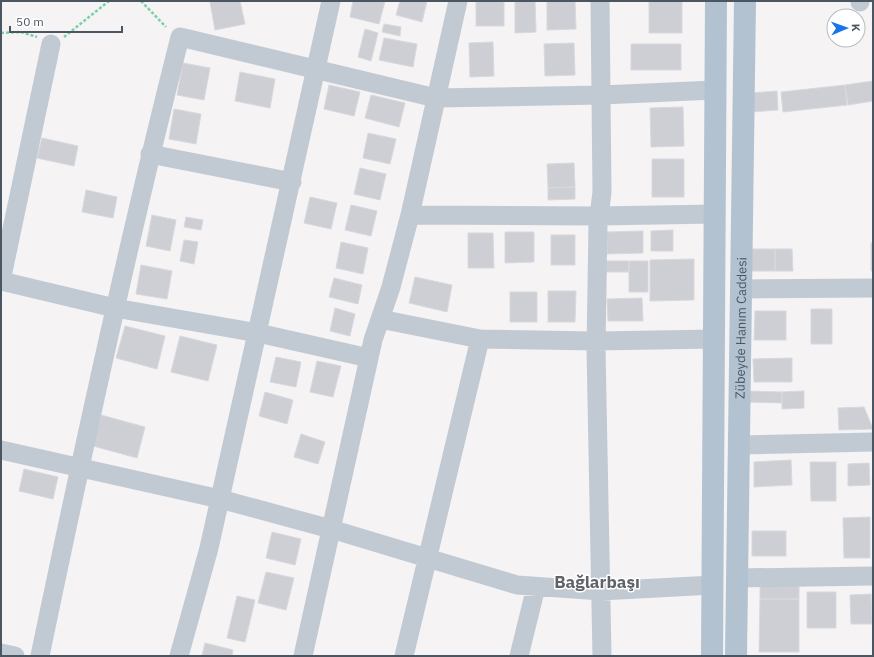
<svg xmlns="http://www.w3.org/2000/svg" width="874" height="657" font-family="'IBM Plex Sans',sans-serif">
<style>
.building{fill:#cdcfd5;stroke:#d7d9de}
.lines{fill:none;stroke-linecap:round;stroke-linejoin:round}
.path{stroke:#7ad0a6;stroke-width:2.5;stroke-dasharray:3 2;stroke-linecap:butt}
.minor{stroke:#c1cad2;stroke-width:19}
.major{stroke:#b3c2d1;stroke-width:22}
.labels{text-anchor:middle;stroke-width:3;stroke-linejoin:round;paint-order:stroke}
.street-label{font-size:13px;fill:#4a5661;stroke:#fff}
.district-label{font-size:17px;font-weight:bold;fill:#5f6368;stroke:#fff}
</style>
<rect width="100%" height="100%" fill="#f5f3f3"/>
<path class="building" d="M217,1H240L245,24L215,30L210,2Z
M353,1H385L379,24L350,17Z
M400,1H427L422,22L396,15Z
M476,1H504V26H476Z
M515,1H535L536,32L515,33Z
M547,1H575L576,29L547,30Z
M649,1H682V33H649Z
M384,24L401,27L400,36L382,32Z
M365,29L378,33L371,61L358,57Z
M384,38L417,44L413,67L379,60Z
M493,42L494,76L470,77L469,43Z
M574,43L575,75L545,76L544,44Z
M631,44H681V70H631Z
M183,63L210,68L204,100L177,95Z
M240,72L275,79L270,108L235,101Z
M873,81V101L848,105L845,85Z
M329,85L360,92L354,116L324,109Z
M845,85L847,105L783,112L781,92Z
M777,91L778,110L751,112L750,93Z
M371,95L405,103L399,127L365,118Z
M683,107L684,146L651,147L650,108Z
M174,109L201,114L196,144L169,139Z
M368,133L396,139L390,164L363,158Z
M42,138L78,146L74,166L37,158Z
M652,159H684V197H652Z
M574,163L575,187L548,188L547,164Z
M360,168L386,174L380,200L354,194Z
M575,187V199L548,200V188Z
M86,190L117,197L113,218L82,212Z
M310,197L337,203L331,229L304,223Z
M351,205L377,211L371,236L345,230Z
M152,215L176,220L170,251L146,246Z
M186,217L203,220L201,230L184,227Z
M673,230V251H651V231Z
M643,231V253L607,254V232Z
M505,232H534V262L505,263Z
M468,233H493L494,268H468Z
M551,235H575V265H551Z
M184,240L198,242L194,264L180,261Z
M341,242L368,248L363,274L336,268Z
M871,243H873V271H871Z
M750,249H775V271H750Z
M775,249H792L793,271H775Z
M694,259V300L650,301V260Z
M602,261H629V272H602Z
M629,261H648V292H629Z
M141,265L172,271L167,299L136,294Z
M415,277L452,285L447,312L409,303Z
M334,278L362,285L358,304L329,297Z
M548,291H576L575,322H548Z
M510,292H537V322H510Z
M642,298L643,321H608L607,299Z
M335,308L355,314L350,336L330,331Z
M811,309H832V344H811Z
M755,311H786V340H754Z
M125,326L165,336L157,369L116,358Z
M180,336L217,345L208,381L171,372Z
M276,357L301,362L296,387L270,382Z
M792,358V382H754L753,359Z
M317,361L341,366L333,397L310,392Z
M747,391L782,392V403L747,402Z
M804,391V408L782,409V392Z
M265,392L293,400L287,424L259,416Z
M864,407L873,429L839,430L838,408Z
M101,415L145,427L137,458L93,446Z
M301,434L325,442L318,464L294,457Z
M791,460L792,485L754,487V462Z
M810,462H836V501H811Z
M869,463L870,485L848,486V464Z
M24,469L58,477L53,499L19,491Z
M870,517V558H844L843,518Z
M752,531H786V556H752Z
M272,532L301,539L295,565L266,558Z
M266,572L294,578L286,610L258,603Z
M760,586H799V599H760Z
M807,592H836V628H807Z
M871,594L872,624H851L850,595Z
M237,596L255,600L245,642L227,638Z
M760,599H799V652H759Z
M205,643L233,650L232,656H202Z"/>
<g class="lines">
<path class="path" d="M141,1L166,27
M1,33L21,32L37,37
M64,37L109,1"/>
<path class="minor" d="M600,1L602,192L598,224L596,349L602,656
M860,2V1
M150,154L292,182
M410,215L599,216L715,214
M1,281L115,308L258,333L369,358
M1,281L51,44
M741,289L873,288
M380,319L480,339L596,341L714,339
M739,445L873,442
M1,450L220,499L331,529L517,585L601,591L713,585
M737,578L873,576
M1,653L15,656
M40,656C83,449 128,242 180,37L436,98L601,95L715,90
M179,656L209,548L331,1
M303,656L373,340L391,287L410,215L458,1
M404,656L480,339
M519,656L536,587"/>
<g class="major">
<path d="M712,656L716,1"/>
<path id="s1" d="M736,656L745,1"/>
</g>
</g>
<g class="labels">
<g class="street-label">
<text dy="5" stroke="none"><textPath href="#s1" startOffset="328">Zübeyde Hanım Caddesi</textPath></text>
</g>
<g class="district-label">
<text x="597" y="588">Bağlarbaşı</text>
</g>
</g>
<rect width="874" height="657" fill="none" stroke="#4a5661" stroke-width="4"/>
<g transform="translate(846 28) rotate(88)"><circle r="19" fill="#ffffff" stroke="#b7bbc0"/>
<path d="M0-3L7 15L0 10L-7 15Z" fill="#1a73e8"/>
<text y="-6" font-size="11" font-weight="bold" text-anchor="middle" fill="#4a5661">K</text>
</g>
<path d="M10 26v6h112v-6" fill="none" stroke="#4a5661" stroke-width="2"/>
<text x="16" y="26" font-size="12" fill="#4a5661" stroke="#ffffff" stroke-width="3" paint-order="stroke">50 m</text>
</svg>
